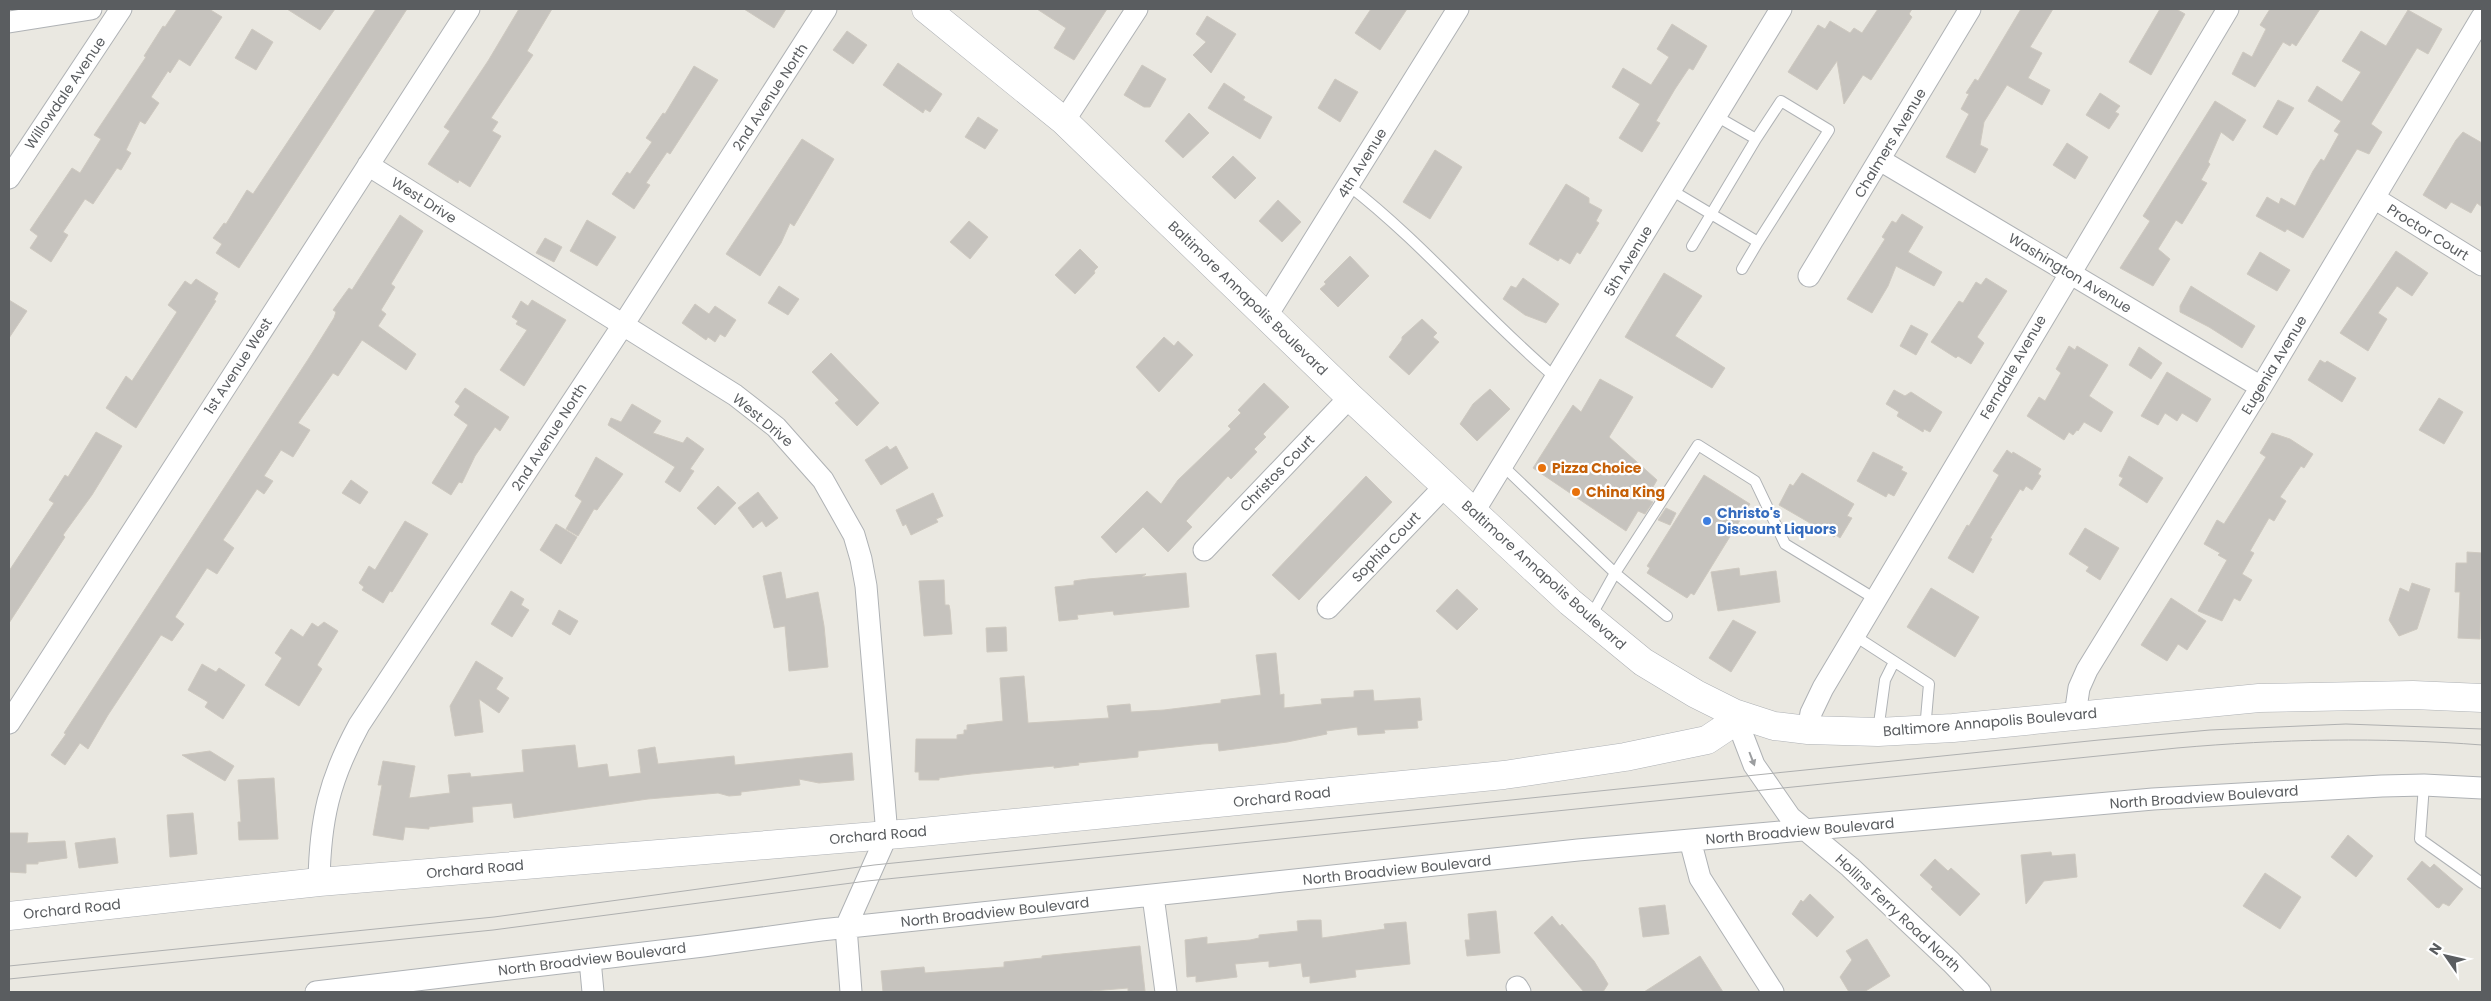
<svg xmlns="http://www.w3.org/2000/svg" width="2491" height="1001" font-family="Poppins,sans-serif">
<style>
.building{fill:#c6c3be;stroke:#cec9c0}
.lines{fill:none;stroke-linecap:round;stroke-linejoin:round}
.lane-casing{stroke:#afb2b5;stroke-width:12}
.street-casing{stroke:#afb2b5;stroke-width:23}
.secondary-casing{stroke:#aeb1b5;stroke-width:29}
.lane{stroke:#fff;stroke-width:10}
.street{stroke:#fff;stroke-width:21}
.secondary{stroke:#fff;stroke-width:28}
.tram{stroke:#afb0b0;stroke-width:1}
.oneway{fill:#9c9ea0}
.food-dot{fill:#e8710a;stroke:#fff;stroke-width:2}
.shop-dot{fill:#3f7fe0;stroke:#fff;stroke-width:2}
.labels{text-anchor:middle;stroke-width:4.5;stroke-linejoin:round;paint-order:stroke}
.street-label{font-size:14px;fill:#5a5d60;stroke:#fff}
.food-label{font-size:14px;font-weight:bold;fill:#c56008;stroke:#fff;text-anchor:start}
.shop-label{font-size:14px;font-weight:bold;fill:#366cbe;stroke:#fff;text-anchor:start}
</style>
<rect width="100%" height="100%" fill="#eae8e1"/>
<path class="building" d="M177,9H209L222,17L190,66L179,59L170,73L168,71L151,97L159,103L145,124L140,121L126,150L131,153L121,170L117,168L93,204L85,199L63,232L68,235L51,262L30,248L38,236L30,230L72,168L80,173L101,139L94,135L146,57L144,56L163,26L165,27Z
M287,9H335L320,30Z
M376,9H407L239,268L216,253L222,244L213,238L224,223L226,224L247,190L253,194Z
M519,9H552L527,51L533,55L491,118L498,122L492,131L501,136L470,187L459,180L458,183L428,164L450,131L444,127L488,61Z
M744,9H786L774,28Z
M1037,9H1107L1074,60L1054,48L1066,28Z
M1371,9H1407L1380,50L1355,33Z
M1878,9H1912L1909,14L1912,17L1871,80L1863,75L1844,104L1837,61L1817,90L1788,72L1818,25L1825,29L1830,21L1850,33L1854,28L1862,33Z
M2021,9H2053L2030,47L2042,53L2028,78L2050,90L2042,105L2007,85L1984,122L1980,145L1988,149L1975,173L1946,157L1969,114L1961,109L1969,94L1966,93L1975,79L1978,81Z
M2160,9H2176L2185,14L2151,75L2129,62Z
M2270,9H2320L2296,46L2292,43L2290,46L2283,42L2255,87L2232,74L2243,52L2252,57L2266,29L2260,25Z
M2408,10L2442,29L2428,54L2417,48L2371,124L2382,132L2369,154L2357,149L2303,238L2287,229L2285,232L2256,216L2267,197L2279,204L2281,198L2295,206L2313,171L2321,159L2324,161L2339,134L2334,131L2341,121L2308,101L2317,86L2342,102L2361,72L2342,61L2361,31L2386,46Z
M1207,16L1236,34L1211,73L1193,55L1206,42L1196,34Z
M1672,24L1707,46L1693,70L1689,68L1675,89L1656,121L1660,123L1642,152L1619,138L1640,104L1612,87L1623,68L1651,85L1669,57L1657,49Z
M252,29L273,42L256,70L235,58Z
M847,31L867,45L853,64L833,50Z
M898,63L942,94L930,112L925,109L923,113L883,85Z
M1142,65L1166,79L1150,107H1144L1124,95Z
M694,66L718,80L670,154L667,152L646,183L650,185L634,209L612,194L627,172L630,174L652,142L646,138L663,113L665,114Z
M1335,79L1358,92L1340,122L1318,108Z
M1224,83L1245,97L1243,100L1272,117L1260,139L1208,108Z
M2100,93L2120,106L2115,112L2119,114L2109,129L2086,115Z
M2278,100L2294,108L2277,135L2263,127Z
M2215,101L2246,120L2233,141L2221,132L2208,162L2210,164L2201,180L2207,183L2182,224L2176,220L2158,249L2170,259L2153,286L2120,268L2150,221L2143,216Z
M1189,113L1209,133L1183,158L1165,141Z
M978,117L998,130L985,149L965,137Z
M2463,132L2482,143V207L2477,203L2471,213L2451,202L2446,209L2423,195L2456,140Z
M802,139L834,159L794,226L790,223L781,243L760,276L726,254Z
M2067,143L2088,157L2075,179L2053,165Z
M1435,150L1462,167L1430,219L1403,202Z
M1233,156L1256,178L1235,199L1212,177Z
M1566,184L1589,198V203L1602,210L1596,221L1599,223L1580,254L1577,252L1570,264L1560,258L1558,261L1529,244Z
M1278,200L1301,222L1282,242L1259,221Z
M1902,214L1923,227L1908,252L1942,272L1934,286L1896,266L1888,286L1872,313L1847,299L1885,239L1882,237L1892,221L1896,223Z
M400,215L423,231L391,284L395,287L381,310L386,314L378,326L416,354L406,370L362,340L338,376L333,373L298,423L310,430L293,457L281,450L264,476L273,481L264,494L257,489L223,540L234,548L217,574L207,568L175,617L184,624L172,641L161,635L108,715L88,749L80,743L65,765L51,755L66,734L64,733L309,358L334,318L336,312L333,310L349,288L352,290Z
M587,220L616,237L597,266L570,251Z
M969,221L988,237L970,259L950,242Z
M545,238L562,247L554,262L536,253Z
M1080,249L1098,267L1094,271L1095,273L1075,294L1055,275Z
M2396,251L2428,273L2412,296L2397,286L2378,313L2387,319L2368,351L2340,333Z
M2260,252L2290,270L2277,291L2247,274Z
M1350,256L1369,276L1338,307L1320,289L1326,284L1324,282Z
M1664,273L1702,296L1675,336L1725,368L1712,388L1625,337Z
M1523,278L1559,304L1546,323L1525,315L1503,299L1511,286L1516,288Z
M1986,278L2007,291L1977,337L1984,343L1971,364L1958,356L1956,358L1931,342L1959,301L1963,303L1976,282L1981,285Z
M196,279L218,293L214,300L216,301L136,428L106,408L126,376L132,381L177,312L168,305L185,281L191,285Z
M779,286L799,299L788,315L768,303Z
M2191,286L2255,326L2242,348L2209,327L2180,312V306Z
M9,300L27,311L9,338Z
M532,300L566,320L524,386L500,370L527,330L516,324L518,321L512,317L521,301L528,306Z
M695,304L709,314L715,306L736,320L725,337L720,334L715,342L708,337L706,340L682,323Z
M1422,319L1437,333L1433,337L1439,342L1409,375L1389,357L1402,340V337Z
M1911,325L1928,334L1916,355L1900,346Z
M1164,337L1174,346L1178,341L1193,355L1159,392L1136,367Z
M2069,346L2075,350L2077,346L2108,365L2089,396L2113,412L2101,432L2084,422L2078,431L2077,430L2073,435L2069,432L2064,440L2027,416L2039,397L2045,401L2061,373L2056,369Z
M2139,347L2162,363L2151,379L2129,365Z
M831,353L879,403L857,426L835,403L839,400L812,372Z
M2320,360L2325,363L2327,361L2356,378L2342,402L2308,380Z
M2167,372L2211,399L2197,422L2182,413L2177,421L2165,413L2158,425L2141,416Z
M1600,379L1633,397L1609,437L1657,480L1646,499L1653,502L1645,514L1638,511L1626,531L1533,468L1573,405L1581,412Z
M1264,383L1289,407L1263,434L1266,437L1254,449L1257,452L1231,479L1228,476L1186,521L1192,527L1168,552L1143,527L1116,553L1101,537L1147,491L1161,504L1178,480L1231,429L1228,426L1241,413L1238,410Z
M465,388L509,417L500,431L495,427L475,456L462,483L459,482L451,495L432,483L468,425L454,415L460,406L455,402Z
M1490,389L1510,409L1477,441L1460,424L1473,404Z
M1894,390L1905,396L1911,392L1942,412L1930,432L1924,429L1923,432L1897,416L1899,412L1886,404Z
M2439,398L2463,412L2444,444L2419,430Z
M632,404L661,421L653,433L683,443L687,437L704,449L690,469L694,471L680,492L665,482L675,467L608,425L611,418L621,422Z
M96,432L122,446L92,495L63,535L65,537L9,623V571L54,503L49,500L65,475L68,477Z
M2272,433L2290,439L2313,454L2304,468L2301,466L2280,497L2286,501L2274,521L2269,518L2250,551L2254,553L2242,574L2252,580L2240,601L2234,598L2222,621L2198,611L2227,560L2218,555L2220,553L2204,544L2217,520L2224,524L2266,457L2260,453Z
M887,446L890,450L896,446L908,468L881,485L865,460Z
M2007,450L2012,454L2013,452L2041,469L2038,474L2041,476L2032,490L2026,486L2023,491L2020,489L1990,538L1992,539L1973,573L1948,558L1967,525L1969,526L1999,475L1993,471Z
M1873,452L1903,467L1901,470L1907,473L1894,496L1888,493L1886,497L1857,481Z
M2129,456L2163,478L2147,503L2119,485L2123,478L2119,476Z
M596,457L623,474L597,510L594,509L578,536L566,529L582,501L575,496Z
M1802,473L1854,504L1847,516L1852,518L1840,538L1836,535L1834,537L1779,505L1790,484L1793,486Z
M1704,475L1750,504L1694,595L1691,593L1687,598L1647,573L1650,568L1647,566Z
M1366,476L1392,502L1299,600L1272,575Z
M351,480L368,492L360,504L342,493Z
M718,486L736,503L715,525L697,508Z
M758,492L778,518L766,527L762,521L753,528L738,508Z
M933,493L943,516L936,519L938,522L911,535L906,524L903,526L896,510Z
M1666,508L1676,513L1670,525L1658,520Z
M405,521L428,534L392,592L390,591L383,603L362,590L364,587L359,583L369,566L375,570Z
M556,524L577,537L561,564L540,550Z
M2085,528L2119,548L2100,580L2086,571L2089,567L2069,554Z
M2467,552L2482,553L2480,639L2458,638L2460,592H2455L2456,563H2467Z
M1739,568L1740,576L1776,571L1780,602L1718,611L1711,572Z
M781,572L786,599L818,592L824,626L828,667L789,671L785,626L774,628L763,576Z
M1186,573L1189,607L1114,615L1113,611L1077,615L1078,619L1059,621L1055,587L1074,585V581L1088,579L1146,574L1142,577Z
M944,580L945,605H949L950,610L952,634L924,636L919,581Z
M2412,583L2430,589L2417,629L2399,636L2389,620L2400,588L2409,592Z
M1931,588L1979,617L1955,657L1907,627Z
M1457,589L1478,609L1457,630L1436,611Z
M511,591L524,599L521,605L529,610L512,637L491,624Z
M2171,598L2206,621L2187,650L2178,644L2167,661L2141,645Z
M559,610L578,621L570,635L552,624Z
M1733,620L1756,632L1731,672L1709,658Z
M324,622L338,631L317,665L322,669L299,706L265,685L282,658L275,653L291,629L303,637L312,623L318,627Z
M1006,627L1007,651L987,652L986,628Z
M1276,653L1280,695L1284,694V708L1322,704L1321,699L1354,697V691L1373,690L1374,701L1420,698L1422,720L1417,721L1418,728L1384,730L1385,733L1358,735L1357,727L1326,731L1327,734L1287,742L1219,751L1218,743L1202,744L1138,751V757L1078,763L1079,765L1070,766L1054,768V766L971,774L939,778V780H919V772H915L916,739H957V735L964,734V730H967V725L1003,721L1000,678L1024,676L1028,723L1109,718L1107,706L1130,704L1131,712L1164,710L1221,703V700L1261,695L1256,655Z
M476,661L503,678L496,689L509,698L499,713L479,699L483,732L455,736L450,706Z
M202,664L216,672L219,668L245,685L223,719L205,707L208,702L188,690Z
M575,745L578,768L607,764L609,777L641,773L638,750L655,747L658,764L734,756L735,765L852,753L854,780L819,783L799,779L800,785L741,792V795L729,796L718,793L648,799L514,818L512,803L472,807L473,822L429,827V829L405,827L403,840L373,835L382,785H378L383,761L415,766L409,798L450,793L448,775L470,773L471,777L524,772L522,750Z
M210,751L234,766L225,781L182,755Z
M274,778L278,839L239,840L238,822H241L238,780Z
M193,813L197,854L170,857L167,815Z
M9,833H28L27,843L65,841L67,858L38,862V864H26V873L9,872Z
M2348,835L2373,856L2356,877L2331,857Z
M115,838L118,863L79,868L75,843Z
M2051,852L2052,856L2075,854L2077,877L2044,881L2026,904L2021,855Z
M1935,859L1948,871L1951,868L1980,894L1960,916L1931,889L1933,887L1920,875Z
M2422,861L2430,868L2434,864L2463,889L2449,906L2443,903L2439,908L2436,907L2407,879Z
M2265,873L2301,897L2280,929L2243,906Z
M1810,894L1834,917L1817,937L1792,914L1801,900L1803,902Z
M1665,905L1669,934L1643,937L1639,908Z
M1496,911L1500,953L1467,956L1465,940H1470L1468,914Z
M1552,916L1560,926L1562,924L1594,961L1608,984L1603,992H1584L1534,933Z
M1310,920H1321L1322,938L1385,929L1384,924L1406,922L1410,964L1355,970L1356,977L1310,983V976L1303,977L1301,963L1269,967V961L1235,964L1237,977L1196,982V976L1187,977L1185,940L1207,937V944L1250,940L1259,938V935L1298,931L1297,921Z
M1867,939L1890,976L1864,992H1849L1840,977L1852,960L1846,951Z
M1140,946L1145,991L1128,992V988L1080,992H883L881,971L924,967L925,973L1004,967V962L1042,958V956Z
M1700,956L1723,992H1644Z"/>
<g class="lines">
<defs>
<path id="lane" d="M1348,185C1423,243 1484,317 1556,378
M1671,190L1758,242L1829,130L1781,101L1756,139L1716,116
M1692,246L1756,139
M1742,269L1758,242
M1503,466L1615,573L1590,618
M1667,616L1615,573L1698,445L1755,481L1785,544L1877,600
M1855,636L1929,684L1925,730
M1878,731L1885,680L1894,662
M2424,785L2420,839L2482,883"/>
<path id="street" d="M9,22L91,9
M1064,121L1137,9
M1880,160L2261,387
M368,165L735,395L776,427L823,480L854,535L861,559L866,586L887,835L846,927L851,992
M9,178L121,9
M2374,198L2482,265
M1809,276L1970,9
M1266,317L1458,9
M1473,513L1781,9
M1204,550L1350,397
M1328,608L1445,486
M1734,713L1754,765L1790,817L1850,867L1951,962L1980,992
M2075,715L2079,688L2087,670L2261,387L2482,17
M9,723L469,9
M1808,730L1811,713L1823,688L2228,9
M1690,840L1700,878L1773,992
M319,882C320,820 329,780 359,725L623,325L826,9
M1153,896L1166,992
M590,960L593,992
M1517,987L1520,992
M316,992L703,946L821,930L1578,850L2053,808L2153,799L2382,786L2424,785L2482,788"/>
<path id="secondary" d="M926,9L1064,121L1350,397L1570,602L1643,662L1696,694L1734,713L1774,726L1808,730L1878,732L1953,728L2259,698L2413,695L2482,698
M9,916L319,882L912,833L1504,775L1625,757L1707,740L1725,728L1734,713"/>
</defs>
<use href="#lane" class="lane-casing"/>
<use href="#street" class="street-casing"/>
<use href="#secondary" class="secondary-casing"/>
<use href="#lane" class="lane"/>
<use href="#street" class="street"/>
<use href="#secondary" class="secondary"/>
<path class="tram" d="M9,966L494,917L874,865L2099,740L2210,730L2346,724L2482,729
M9,979L493,930L867,881L2177,748C2279,739 2380,737 2482,745"/>
</g>
<defs><path id="oneway-solid" d="M-6-.8H1V-3.2L6.5 0L1 3.2V.8H-6Z" transform="scale(1.25)"/></defs>
<use class="oneway" href="#oneway-solid" transform="translate(1752 759) rotate(69)"/>
<g class="food-dot">
<circle cx="1542" cy="468" r="5"/>
<circle cx="1576" cy="492" r="5"/>
</g>
<circle class="shop-dot" cx="1707" cy="521" r="5"/>
<g class="labels">
<g class="street-label">
<text transform="translate(65 93) rotate(-56)" y="5">Willowdale Avenue</text>
<text transform="translate(770 97) rotate(-57)" y="5">2nd Avenue North</text>
<text transform="translate(1890 143) rotate(-59)" y="5">Chalmers Avenue</text>
<text transform="translate(1362 163) rotate(-58)" y="5">4th Avenue</text>
<text transform="translate(424 200) rotate(32)" y="5">West Drive</text>
<text transform="translate(2428 232) rotate(32)" y="5">Proctor Court</text>
<text transform="translate(1628 261) rotate(-59)" y="5">5th Avenue</text>
<text transform="translate(2070 273) rotate(31)" y="5">Washington Avenue</text>
<text transform="translate(1248 298) rotate(44)" y="5">Baltimore Annapolis Boulevard</text>
<text transform="translate(2274 365) rotate(-59)" y="5">Eugenia Avenue</text>
<text transform="translate(238 366) rotate(-57)" y="5">1st Avenue West</text>
<text transform="translate(2013 367) rotate(-60)" y="5">Ferndale Avenue</text>
<text transform="translate(763 420) rotate(40)" y="5">West Drive</text>
<text transform="translate(549 437) rotate(-57)" y="5">2nd Avenue North</text>
<text transform="translate(1277 473) rotate(-46)" y="5">Christos Court</text>
<text transform="translate(1386 547) rotate(-46)" y="5">Sophia Court</text>
<text transform="translate(1544 575) rotate(42)" y="5">Baltimore Annapolis Boulevard</text>
<text transform="translate(1990 722) rotate(-5)" y="5">Baltimore Annapolis Boulevard</text>
<text transform="translate(1282 797) rotate(-6)" y="5">Orchard Road</text>
<text transform="translate(2204 797) rotate(-4)" y="5">North Broadview Boulevard</text>
<text transform="translate(1800 831) rotate(-5)" y="5">North Broadview Boulevard</text>
<text transform="translate(878 835) rotate(-5)" y="5">Orchard Road</text>
<text transform="translate(475 869) rotate(-5)" y="5">Orchard Road</text>
<text transform="translate(1397 870) rotate(-6)" y="5">North Broadview Boulevard</text>
<text transform="translate(72 909) rotate(-6)" y="5">Orchard Road</text>
<text transform="translate(995 912) rotate(-6)" y="5">North Broadview Boulevard</text>
<text transform="translate(1898 913) rotate(43)" y="5">Hollins Ferry Road North</text>
<text transform="translate(592 959) rotate(-7)" y="5">North Broadview Boulevard</text>
</g>
<g class="food-label">
<text x="1552" y="473">Pizza Choice</text>
<text x="1586" y="497">China King</text>
</g>
<g class="shop-label">
<text x="1717" y="518">Christo's<tspan x="1717" dy="16">Discount Liquors</tspan></text>
</g>
</g>
<rect width="2491" height="1001" fill="none" stroke="#5a5d60" stroke-width="20"/>
<g transform="translate(2446 956) rotate(304)" stroke="#ffffff" stroke-width="4" paint-order="stroke">
<path d="M0-4L9 19L0 12L-9 19Z" fill="#5a5d60"/>
<text y="-8" font-size="14" font-weight="bold" text-anchor="middle" fill="#5a5d60">N</text>
</g>
</svg>
